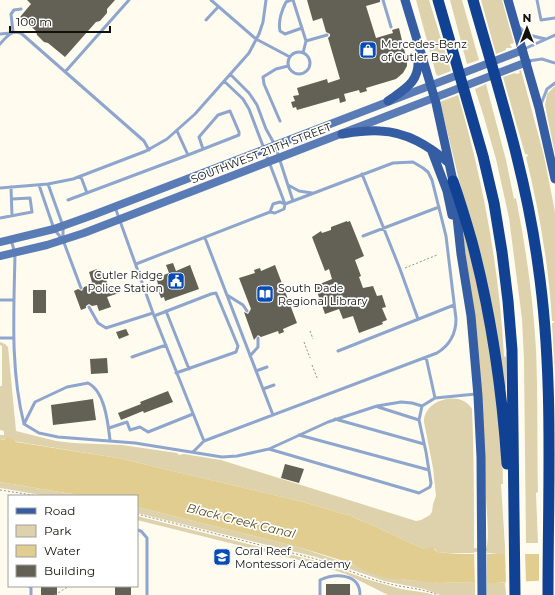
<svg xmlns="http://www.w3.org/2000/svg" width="555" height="595" font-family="Montserrat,sans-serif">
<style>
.green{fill:#ded2ad}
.water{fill:#e1cd8f}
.pier{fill:#fffbee}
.building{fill:#636055}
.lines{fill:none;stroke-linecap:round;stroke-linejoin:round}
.path{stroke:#949187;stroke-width:1;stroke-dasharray:2 2;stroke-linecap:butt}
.lane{stroke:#8ea6ce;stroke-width:3}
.secondary{stroke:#5a7cb6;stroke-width:8}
.primary{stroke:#345da3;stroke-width:9}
.highway{stroke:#104192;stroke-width:11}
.labels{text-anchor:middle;stroke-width:3.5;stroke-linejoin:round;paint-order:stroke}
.poi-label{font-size:11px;fill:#11100b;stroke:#fff;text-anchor:start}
.street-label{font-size:11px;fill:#11100b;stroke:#fff}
.water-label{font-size:12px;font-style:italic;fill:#594b1c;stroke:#fff}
</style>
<rect width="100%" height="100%" fill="#fffbee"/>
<path class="green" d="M416,0H429L451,71L438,76L436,74Z
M450,0H462L479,60L467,64Z
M481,0H502L514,43L510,44L512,48H506V50L496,54Z
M521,70L544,156L555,212V375L552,323H554V321H552C549,266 539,210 526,157L528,156L527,154H525L503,77L515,73L516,74L520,73L519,71Z
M486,84L506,160L514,199L516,198C526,248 533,298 536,349C538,397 537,444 538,492L536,493L538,543H526L524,361L522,319L509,218L496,159L483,114L475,89Z
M555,86V154L545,105L547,94Z
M458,95C483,180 499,267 504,356L506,357V388H503L474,241L440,102Z
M461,220L470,249L493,364L502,447L503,484H501L505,546V554L504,555C482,551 460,555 437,552L435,549H425L415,545L374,526L355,518L350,515L344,514L303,502L118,458L0,439V435H4V431L0,430V386H2V346L0,345V342L5,344L8,347L16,431L56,441L73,443L122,445L177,453L179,455L184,454L221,460L416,521L421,520L430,515L432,512L433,504L436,496L433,468L424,422C423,400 461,389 472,409C474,455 474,501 474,548L486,549C490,539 486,507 486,495C482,403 474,311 461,220Z
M0,482L84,496H47L0,488Z
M137,507L298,547L349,564L404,580L428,581L439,583L471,582L475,584V595H440L424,589L384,581L316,557L137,513Z
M137,516L320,562L366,579L401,589L427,593L434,595H388L346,574L315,564L137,520Z
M487,583H505L506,595H487Z"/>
<path class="water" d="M7,438H10L16,442L118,458L303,502L344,514L350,515L355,518L374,526L415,545L425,549L432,547L437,552L457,554H555V580L475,584L471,582L439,583L386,578L368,572L347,562L298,547L137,507V496H84L0,482V439L5,440Z"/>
<path class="pier" d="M487,551V585L475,586L474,552Z
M525,551L526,583L506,585L505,552Z
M539,552H555V582H539Z"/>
<path class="building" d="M27,0H115L107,9V13L100,21L96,22L65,57L48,43L44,42L37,35L36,31L20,17L31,4Z
M307,0H380V2L366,6L376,38L393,33L392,30L399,28L407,61V66L403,73L396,79L366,88L367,91L360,93L359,90L344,94L346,101L340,103L339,98L297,110L296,107L293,108L291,102L295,101L293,96L299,95L297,88L327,79L328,83L340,79L328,38L330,36V34L326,32L322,18L313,21Z
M347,221V222L350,221L364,256L355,260L361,276L359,277L363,288L373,286L377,296L382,295L386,307L382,308L387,320L382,322L383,324L359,333L353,316L343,319L339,309L325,314L315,286L332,279L329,269L325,271L312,237L321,231L322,233L331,230V227Z
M173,263L176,271L190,265L199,289L165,301L164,297L161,298L156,285L158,284L156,278L169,273L166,265Z
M275,265L297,323L283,329L284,332L279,334L278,331L261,337L258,335L254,340L244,312L248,314L251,309L239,278L255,273L254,270L260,268L261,271Z
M97,269L98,273L103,271L109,288L116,286L119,293L107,297L111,307L99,311L97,305L92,306L89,304L86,306V308L81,310L74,291L78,289L82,291L84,287L90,285L89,283L92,282L89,272Z
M33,290H46V313H33Z
M126,329L129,335L119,339L116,332Z
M107,358L108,373L91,374L90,359Z
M168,391L173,402L144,413L143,411L121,420L118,413L141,404L140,402Z
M93,399L96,420L53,425L51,405Z
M285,464L304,469L299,483L281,478Z
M326,584H350V595H326Z
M41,586H57V595H41Z
M115,586H131V595H115Z"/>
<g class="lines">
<path class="path" d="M405,268L437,255
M310,331L313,339
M304,342L310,358
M312,365L318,380
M0,490L39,496
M137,514L312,558C338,565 361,577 386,583C404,588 422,588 438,595
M55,595L69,586"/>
<path class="lane" d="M211,0L256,39L290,57
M291,0L286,2C282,10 278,22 280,31L285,34L302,28
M293,0L306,41L303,53
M383,0L391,27
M537,0L541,20L555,18
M206,20L218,7
M519,27C526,35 535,37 546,39
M13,32L11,14L14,10L21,9
M0,34L11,33
M306,41L327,35
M0,44C7,36 12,29 22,34L144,141L149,150
M524,49L555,35
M288 63a11 11 0 1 1 22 0a11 11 0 1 1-22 0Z
M528,61L542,59L555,63
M65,72L129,0
M230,74L249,93L257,105L266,129L275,145L293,201
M541,104L547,89L555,83
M280,121L264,84L263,77L276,69L288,66
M177,131L188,155
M362,174L400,269L418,319
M81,177L87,193
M48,184L63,226V240L81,288
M39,185L54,229L62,239
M288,185L299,191L312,193
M11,187L12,216
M0,188L48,184L73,179L146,151L167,139L195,114L249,53L259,34L263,22L266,0
M68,200L188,155L239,135V132L230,111L218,115L199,137L203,149
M115,207L153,313L204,441
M0,218L32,212L30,198L12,199
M363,236L439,207
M205,238L273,415
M11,240L15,253C14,310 10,369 24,424L39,433L58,437L135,443L222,457L237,456L269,449L419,493L430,487L431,483L426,452L419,420L422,406L435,398
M136,264L270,212L275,213L284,209L285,204L249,109L243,99L224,81
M227,295L243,305L247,311
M0,300H14
M89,307L98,323L106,328L153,313
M166,311L189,369
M154,316L211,294L216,293L238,346L236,352L176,373
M0,338H14
M338,351L454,305
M250,356L258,347V338
M132,357L166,345
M426,357L435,398L476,394
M256,371L267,367
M263,389L274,385
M378,407L419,420
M335,419L424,444
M24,424L35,402L67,387L88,383C105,391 108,424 110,440
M109,428L127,422L130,430L140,427L148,432L193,414
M299,435L429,470
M269,449L328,422L377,406L401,402L412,403L422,406
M193,452L204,441L437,353C450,345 456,334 456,319L446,236L432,180L428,172L423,168L413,162L393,163L285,204L280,202L273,204L270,212
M137,530L141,531L147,538V595
M29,586L31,588V595
M320,595V580C335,573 360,573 360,595"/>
<path class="secondary" d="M0,242L54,229L93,215L523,50
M0,256L47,245L84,233L527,62"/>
<path class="primary" d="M405,0L436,103L453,181L461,254L471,316L478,396L481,457L482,595
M508,0L539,108L555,179
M388,101C405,89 420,82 418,58
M342,134C355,132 367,130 380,131C407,132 429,146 449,163
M431,149L447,191L452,215"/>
<path class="highway" d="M438,0L483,156L494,203L502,252L508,301L512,350L515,595
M473,0C498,88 526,174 538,265C554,374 548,485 548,595
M453,181C460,201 466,221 472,242C491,314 502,389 507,464"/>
</g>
<defs>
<symbol id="shop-square" viewBox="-11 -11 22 22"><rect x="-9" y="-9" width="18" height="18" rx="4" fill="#064cb7" stroke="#fff"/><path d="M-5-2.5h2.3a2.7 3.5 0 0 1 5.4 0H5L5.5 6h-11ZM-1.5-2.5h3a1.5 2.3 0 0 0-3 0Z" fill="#fff"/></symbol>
<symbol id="civic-square" viewBox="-11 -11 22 22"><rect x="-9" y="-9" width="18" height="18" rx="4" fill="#064cb7" stroke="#fff"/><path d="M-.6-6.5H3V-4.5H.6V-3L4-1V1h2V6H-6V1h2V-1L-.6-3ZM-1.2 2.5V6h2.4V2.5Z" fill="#fff"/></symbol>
<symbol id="library-square" viewBox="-11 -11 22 22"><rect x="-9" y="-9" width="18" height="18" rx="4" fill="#064cb7" stroke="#fff"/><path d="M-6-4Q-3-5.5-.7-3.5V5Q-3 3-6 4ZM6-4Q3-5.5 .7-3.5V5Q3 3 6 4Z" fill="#fff"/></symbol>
<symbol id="school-square" viewBox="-11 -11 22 22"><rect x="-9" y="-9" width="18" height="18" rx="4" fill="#064cb7" stroke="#fff"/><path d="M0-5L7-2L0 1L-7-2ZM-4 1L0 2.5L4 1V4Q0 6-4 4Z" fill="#fff"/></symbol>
</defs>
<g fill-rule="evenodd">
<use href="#shop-square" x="358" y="40" width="20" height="20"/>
<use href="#civic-square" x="166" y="271" width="20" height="20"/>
<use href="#library-square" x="255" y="284" width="20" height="20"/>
<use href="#school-square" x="212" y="547" width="20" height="20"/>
</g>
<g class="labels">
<g class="poi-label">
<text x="381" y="48">Mercedes-Benz<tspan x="381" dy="13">of Cutler Bay</tspan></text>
<text x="163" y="279" text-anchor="end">Cutler Ridge<tspan x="163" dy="13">Police Station</tspan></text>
<text x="278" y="292">South Dade<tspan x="278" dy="13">Regional Library</tspan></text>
<text x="235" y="555">Coral Reef<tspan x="235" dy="13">Montessori Academy</tspan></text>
</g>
<g class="street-label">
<text transform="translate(261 153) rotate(-21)" y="4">SOUTHWEST 211TH STREET</text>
</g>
<g class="water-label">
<text transform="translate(241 521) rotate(14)" y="4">Black Creek Canal</text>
</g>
</g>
<rect x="8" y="495" width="130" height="92" fill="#ffffff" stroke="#a09f9d"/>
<rect x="16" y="508" width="20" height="6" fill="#345da3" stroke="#a09f9d"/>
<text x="44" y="515" font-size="12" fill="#11100b">Road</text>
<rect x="16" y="525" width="20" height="12" fill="#ded2ad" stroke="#a09f9d"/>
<text x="44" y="535" font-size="12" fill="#11100b">Park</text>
<rect x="16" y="545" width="20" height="12" fill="#e1cd8f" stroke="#a09f9d"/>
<text x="44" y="555" font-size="12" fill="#11100b">Water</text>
<rect x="16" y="565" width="20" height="12" fill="#636055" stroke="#a09f9d"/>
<text x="44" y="575" font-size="12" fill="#11100b">Building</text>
<g transform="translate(527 28)" stroke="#ffffff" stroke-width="3" paint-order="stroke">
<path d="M0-3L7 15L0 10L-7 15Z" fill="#11100b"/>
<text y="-6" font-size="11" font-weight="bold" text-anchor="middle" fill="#11100b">N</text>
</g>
<path d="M10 26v6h100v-6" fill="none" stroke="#11100b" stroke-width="2"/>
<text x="16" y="26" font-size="12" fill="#11100b" stroke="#ffffff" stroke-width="3" paint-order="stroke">100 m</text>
</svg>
